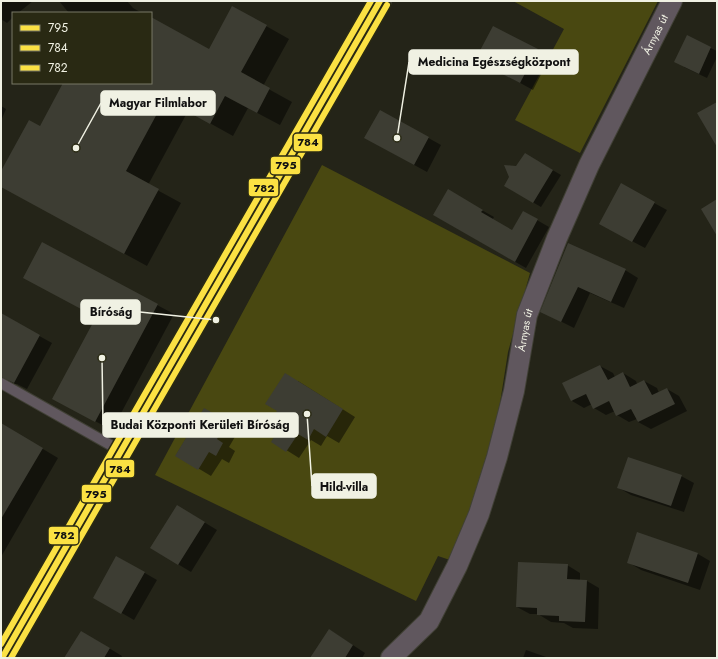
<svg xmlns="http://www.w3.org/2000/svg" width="718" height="659" font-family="Jost,sans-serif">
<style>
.green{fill:#494811}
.shadow{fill:#0007}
.building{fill:#3d3d33}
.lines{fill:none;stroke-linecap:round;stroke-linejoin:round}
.lane-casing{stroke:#404035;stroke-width:12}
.street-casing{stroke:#404035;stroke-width:22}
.secondary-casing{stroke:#404035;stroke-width:24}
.lane{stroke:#60575e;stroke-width:10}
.street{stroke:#60575e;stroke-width:20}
.secondary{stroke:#63595f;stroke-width:22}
.bus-1-casing{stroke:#292913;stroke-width:9}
.bus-2-casing{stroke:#292913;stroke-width:9}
.bus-3-casing{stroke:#292913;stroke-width:9}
.bus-1{stroke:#fbe143;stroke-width:6}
.bus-2{stroke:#fbe143;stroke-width:6}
.bus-3{stroke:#fbe143;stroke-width:6}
.labels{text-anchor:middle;stroke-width:3.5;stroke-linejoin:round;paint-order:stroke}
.street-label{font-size:11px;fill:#f0f1e3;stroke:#292913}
.leader{fill:none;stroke:#f0f1e3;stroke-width:1.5}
.callout-dot{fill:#f0f1e3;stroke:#292913;stroke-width:1.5}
.callout{fill:#f0f1e3;stroke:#f0f1e3;stroke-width:1.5}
.callout-label{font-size:12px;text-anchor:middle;font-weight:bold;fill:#111}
.line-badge{stroke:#292913;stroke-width:1.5}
.pale-badge-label{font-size:11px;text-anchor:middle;font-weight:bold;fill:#111}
</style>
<rect width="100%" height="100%" fill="#242418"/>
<path class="green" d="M513,1H658L580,153L515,120L564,29Z
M322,165L530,273L508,352L500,403L485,466L453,561L438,556L416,601L155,475Z"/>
<path class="shadow" d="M1,1H33L18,13H13V17L7,23L1,19Z
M59,1H127L133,8L142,13H69Z
M151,18L209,50L266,26L289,39L263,86L292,102L280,125L248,108L233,136L188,111L148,185L181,203L147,266L1,186V174L40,127L65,83H151Z
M493,27L550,57L533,90L489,66Z
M687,37L717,51V57L707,78L684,67Z
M1,106L6,109L1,121Z
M380,111L441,145L427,172L378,145Z
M525,154L561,175L541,207L505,186Z
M621,185L667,210L645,248L613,231Z
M448,191L494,217L492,220L512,231L523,212L549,227L526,268L434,215Z
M568,244L625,270L638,278L624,308L590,293L574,328L542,312Z
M157,305L174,314L112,430L70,408Z
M1,315L52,343L27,389L17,384H11L1,379Z
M600,366L613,373L615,377L623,373L636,381L637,384L644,381L657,388L659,393L667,389L679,396L687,411L651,429L638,422L637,419L629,422L617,415L615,411L606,415L594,408L592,404L584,408L572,401Z
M298,381L355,417L339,443L327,436L321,446L311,440L299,458L272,441L284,423L278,411Z
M204,409L239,430L229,447L235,451L229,463L222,459L211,476L176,455Z
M1,424L58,458L1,557Z
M681,476L694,483L684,512L631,495L619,488Z
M189,513L217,530L191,572L151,548Z
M638,533L698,554L710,561L700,590L641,570L628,562Z
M117,557L157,580L134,620L94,597Z
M567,565L580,573V581H587L599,588L598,629L573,628L564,623L551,622L538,614H530L517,607Z
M330,630L365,653L362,658H311Z
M94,639L122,656L121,658H65Z
M526,650L549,658H523Z"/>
<path class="building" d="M232,6L267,25L241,72L270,88L257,113L225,96L210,124L165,99L126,171L159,189L124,254L1,187V171L29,120L40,126L63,83H151V17L209,49Z
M493,26L538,49L520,83L475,60Z
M687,35L711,47L699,74L674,62Z
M717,102V147L697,113Z
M380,110L429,137L414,165L364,138Z
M525,153L553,170L533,203L504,186L509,177L504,165L516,166Z
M621,183L655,202L632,242L599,224Z
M448,189L483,210L481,212L512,230L523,211L538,219L515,262L433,215Z
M717,199V236L701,209Z
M42,242L158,304L95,422L52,399L96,317L23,278Z
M568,243L626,269L611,302L578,287L561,322L540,312Z
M1,313L40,335L14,383L1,377Z
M600,365L608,380L623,372L630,387L644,380L652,395L667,388L675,404L638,422L631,409L616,416L609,401L593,409L586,394L571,401L562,383Z
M285,373L343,409L326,437L314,429L308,440L298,434L286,452L271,442L282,424L272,417L277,411L265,404Z
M204,408L227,421L217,439L223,443L216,456L209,452L198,470L175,456Z
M1,423L43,448L1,519Z
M628,457L682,475L671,506L617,488Z
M177,505L205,522L178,565L150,548Z
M637,532L698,553L688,583L627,563Z
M116,556L145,572L121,614L93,598Z
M518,562L568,564L567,579L587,580L585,622L559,621V616L537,615V608L516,607Z
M329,629L353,645L345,658H310Z
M81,631L110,648L104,658H64Z"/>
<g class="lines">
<defs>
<path id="lane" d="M1,383L121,451"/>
<g id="street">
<path id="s1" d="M391,658L429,621L457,566L479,514L497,457L514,391L527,315L557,238L589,165L672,1"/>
</g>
<path id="secondary" d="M2,658L380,1"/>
</defs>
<use href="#lane" class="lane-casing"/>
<use href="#street" class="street-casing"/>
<use href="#secondary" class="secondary-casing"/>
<use href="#lane" class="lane"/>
<use href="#street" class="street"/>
<use href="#secondary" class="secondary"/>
<defs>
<path id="bus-1" d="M2,658L380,1"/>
<path id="bus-2" d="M11,658L387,5"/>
<path id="bus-3" d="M1,644L371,1"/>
</defs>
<use href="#bus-1" class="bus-1-casing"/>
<use href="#bus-2" class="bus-2-casing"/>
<use href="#bus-3" class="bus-3-casing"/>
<use href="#bus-1" class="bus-1"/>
<use href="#bus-2" class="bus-2"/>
<use href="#bus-3" class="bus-3"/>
</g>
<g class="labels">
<g class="street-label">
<text dy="4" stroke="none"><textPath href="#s1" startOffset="685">Árnyas út</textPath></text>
<text dy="4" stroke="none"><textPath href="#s1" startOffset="361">Árnyas út</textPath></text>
</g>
</g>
<path class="leader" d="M397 138L409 62M76 148L101 103M216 320L140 312M102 358L103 425M307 414L312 486"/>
<g class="callout-dot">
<circle cx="397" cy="138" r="4"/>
<circle cx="76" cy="148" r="4"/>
<circle cx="216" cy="320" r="4"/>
<circle cx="102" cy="358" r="4"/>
<circle cx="307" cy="414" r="4"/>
</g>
<g class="callout">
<rect x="409" y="50" width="169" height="24" rx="4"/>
<rect x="101" y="91" width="114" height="24" rx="4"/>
<rect x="81" y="300" width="59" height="24" rx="4"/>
<rect x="103" y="413" width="195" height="24" rx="4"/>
<rect x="312" y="474" width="64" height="24" rx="4"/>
</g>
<g class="callout-label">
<text x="494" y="66">Medicina Egészségközpont</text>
<text x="158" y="107">Magyar Filmlabor</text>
<text x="111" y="316">Bíróság</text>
<text x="200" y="429">Budai Központi Kerületi Bíróság</text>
<text x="344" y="491">Hild-villa</text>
</g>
<g class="line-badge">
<rect x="293" y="133" width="30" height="19" rx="4" fill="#fbe143"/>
<rect x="270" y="156" width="31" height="19" rx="4" fill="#fbe143"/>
<rect x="248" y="178" width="31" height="19" rx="4" fill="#fbe143"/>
<rect x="105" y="459" width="30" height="19" rx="4" fill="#fbe143"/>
<rect x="81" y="484" width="31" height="19" rx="4" fill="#fbe143"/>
<rect x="48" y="526" width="31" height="19" rx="4" fill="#fbe143"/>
</g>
<g class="pale-badge-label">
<text x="308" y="146">784</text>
<text x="286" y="169">795</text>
<text x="264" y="192">782</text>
<text x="120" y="473">784</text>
<text x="96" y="498">795</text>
<text x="64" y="539">782</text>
</g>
<rect width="718" height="659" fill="none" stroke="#f0f1e3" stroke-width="4"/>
<rect x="12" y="12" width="140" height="72" fill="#292913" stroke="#797966"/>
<rect x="20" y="25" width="20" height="6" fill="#fbe143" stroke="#797966"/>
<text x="48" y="32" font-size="12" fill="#f0f1e3">795</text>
<rect x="20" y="45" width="20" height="6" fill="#fbe143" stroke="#797966"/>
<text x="48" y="52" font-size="12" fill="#f0f1e3">784</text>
<rect x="20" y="65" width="20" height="6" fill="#fbe143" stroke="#797966"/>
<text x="48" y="72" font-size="12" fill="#f0f1e3">782</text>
</svg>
